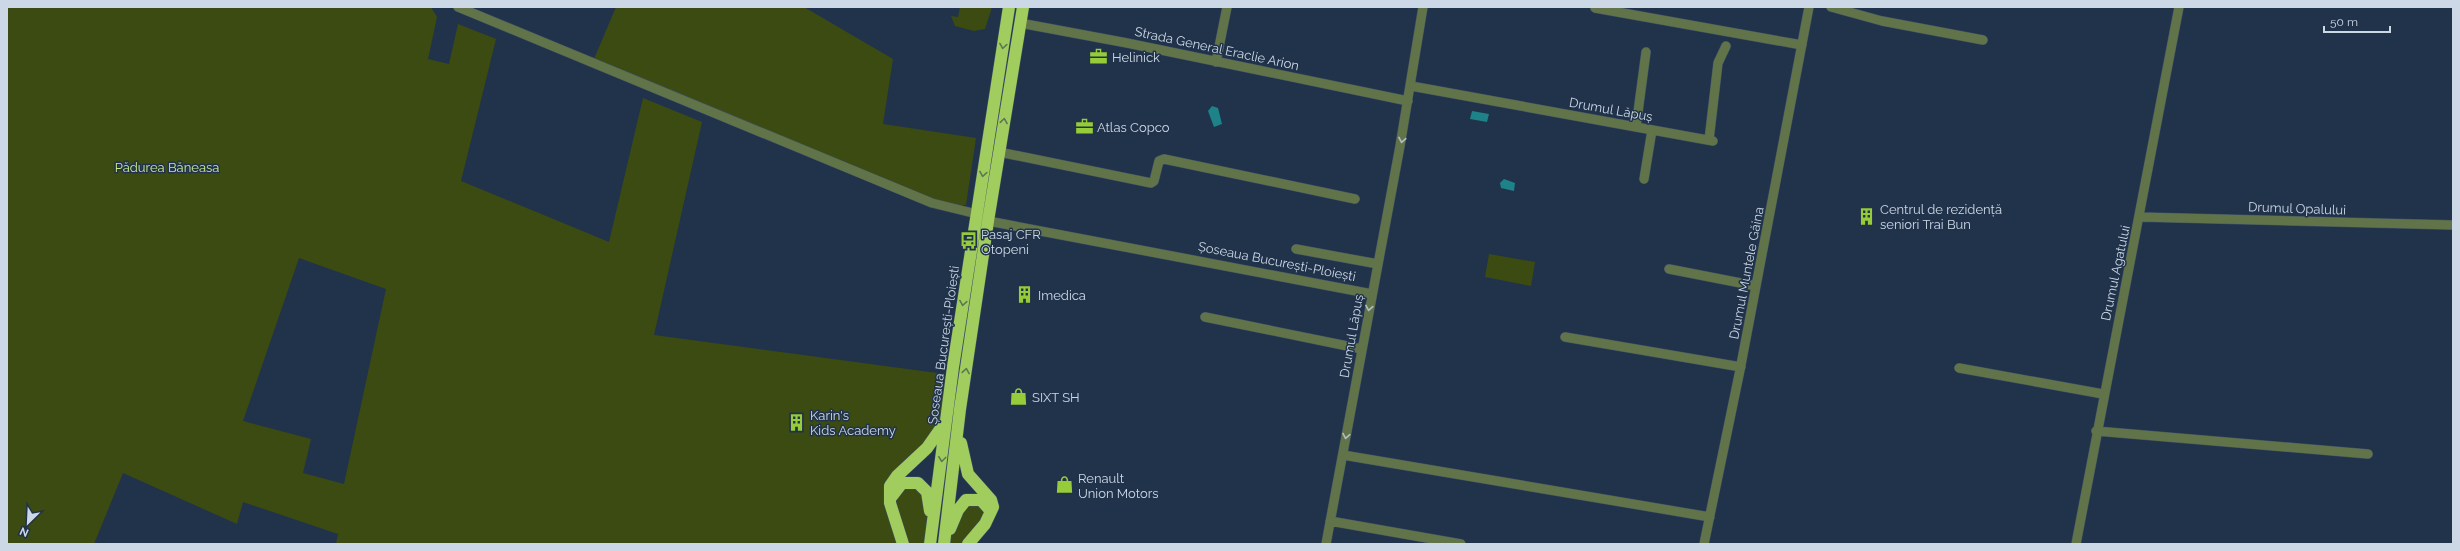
<svg xmlns="http://www.w3.org/2000/svg" width="2460" height="551" font-family="Raleway,sans-serif">
<style>
.green{fill:#3c4b12;fill-rule:evenodd}
.water{fill:#1d8388}
.lines{fill:none;stroke-linecap:round;stroke-linejoin:round}
.minor-casing{stroke:#405166;stroke-width:10}
.highway-casing{stroke:#405166;stroke-width:13}
.minor{stroke:#617449;stroke-width:9}
.highway{stroke:#a1cd5f;stroke-width:12}
.oneway{stroke:#5b7853}
.oneway2{stroke:#b2bfc0}
.labels{text-anchor:middle;stroke-width:3;stroke-linejoin:round;paint-order:stroke}
.street-label{font-size:13px;fill:#cdd8e7;stroke:#21334a}
.poi-label{font-size:13px;fill:#cdd8e7;stroke:#21334a;text-anchor:start}
.park-label{font-size:13px;fill:#cbe88f;stroke:#21334a}
</style>
<rect width="100%" height="100%" fill="#21334a"/>
<path class="green" d="M7,7H431L437,17L428,59L449,64L458,24L496,39L461,181L609,242L643,98L702,122L654,335L952,375L947,420L897,476L902,483L927,492L930,544H336L338,534L243,502L237,524L123,473L94,544H7ZM299,258L386,289L344,484L303,473L311,439L243,421Z
M616,7H804L893,59L883,124L976,138L966,205H952L933,199L594,59Z
M960,7H992L985,29L974,31L955,26L951,16L958,17Z
M1489,254L1535,262L1531,286L1485,277Z
M962,504L988,506L968,544H944Z"/>
<path class="water" d="M1212,106L1218,108L1222,124L1214,127L1208,111Z
M1472,111L1489,114L1487,122L1470,119Z
M1504,179L1515,183L1514,191L1501,188L1500,183Z"/>
<g class="lines">
<defs>
<path id="minor" d="M458,7L932,203L977,214
M1831,7L1882,21L1983,40
M1595,8L1802,45
M1020,23L1127,43L1408,101
M1216,62L1227,7
M1411,86L1713,141
M1636,127L1646,52
M1709,140L1718,63L1726,46
M999,152L1151,183L1154,181L1159,161L1164,159L1355,199
M1644,179L1652,130
M2140,217L2453,225
M988,221L1372,294
M1296,249L1378,264
M1669,269L1756,286
M1205,317L1362,349
M1565,337L1741,367
M1959,368L2103,394
M2096,431L2368,454
M1343,455L1710,517
M1330,521L1461,544
M1326,544L1400,146L1423,7
M1704,544L1740,370L1809,7
M2076,544L2179,7"/>
<path id="highway" d="M961,443L968,474L991,500L993,507L985,524L968,544
M892,496L902,483H918L927,492L930,511
M950,529L958,510L966,500H981L989,509
M903,544L890,503V486L897,476L927,448L946,421
M930,544L953,367L1009,7
M944,544L960,409L988,221L1023,7"/>
</defs>
<use href="#minor" class="minor-casing"/>
<use href="#highway" class="highway-casing"/>
<use href="#minor" class="minor"/>
<use href="#highway" class="highway"/>
</g>
<defs><path id="oneway-chevron" d="M-2-3.5L2.5 0L-2 3.5" fill="none" stroke-width="1.6" stroke-linecap="round" stroke-linejoin="round"/></defs>
<g class="oneway">
<use href="#oneway-chevron" transform="translate(1003 46) rotate(99)"/>
<use href="#oneway-chevron" transform="translate(1004 121) rotate(-81)"/>
<use href="#oneway-chevron" transform="translate(983 174) rotate(99)"/>
<use href="#oneway-chevron" transform="translate(963 303) rotate(99)"/>
<use href="#oneway-chevron" transform="translate(966 371) rotate(-81)"/>
<use href="#oneway-chevron" transform="translate(942 459) rotate(97)"/>
</g>
<g class="oneway2">
<use href="#oneway-chevron" transform="translate(1402 140) rotate(100)"/>
<use href="#oneway-chevron" transform="translate(1369 308) rotate(100)"/>
<use href="#oneway-chevron" transform="translate(1346 436) rotate(100)"/>
</g>
<defs>
<symbol id="office-bare" viewBox="-9 -9 18 18"><path d="M-6-3h4V-5.5h4V-3h4V5H-6ZM-1-4.5V-3h2v-1.5ZM-6 0V1H6V0Z" fill="#96cc39" stroke="#21334a" stroke-width="2.5" paint-order="stroke"/></symbol>
<symbol id="building-bare" viewBox="-9 -9 18 18"><path d="M-4-6H4V6H1V3H-1V6H-4ZM-2.5-4.3h1.7v1.8h-1.7ZM.8-4.3h1.7v1.8H.8ZM-2.5-1h1.7V.8h-1.7ZM.8-1h1.7V.8H.8Z" fill="#96cc39" stroke="#21334a" stroke-width="2.5" paint-order="stroke"/></symbol>
<symbol id="bus-bare" viewBox="-9 -9 18 18"><path d="M-5-6H5V4H4V6H2V4H-2V6H-4V4H-5ZM-3.5-4V0h7V-4ZM-3.5 1.2v1.5H-2V1.2ZM2 1.2v1.5H3.5V1.2Z" fill="#96cc39" stroke="#21334a" stroke-width="2.5" paint-order="stroke"/></symbol>
<symbol id="shop-bare" viewBox="-9 -9 18 18"><path d="M-5-2.5h2.3a2.7 3.5 0 0 1 5.4 0H5L5.5 6h-11ZM-1.5-2.5h3a1.5 2.3 0 0 0-3 0Z" fill="#96cc39" stroke="#21334a" stroke-width="2.5" paint-order="stroke"/></symbol>
</defs>
<g fill-rule="evenodd">
<use href="#office-bare" x="1086" y="44" width="25" height="25"/>
<use href="#office-bare" x="1072" y="114" width="25" height="25"/>
<use href="#building-bare" x="1854" y="204" width="25" height="25"/>
<use href="#bus-bare" x="956" y="228" width="25" height="25"/>
<use href="#building-bare" x="1012" y="282" width="25" height="25"/>
<use href="#shop-bare" x="1006" y="384" width="25" height="25"/>
<use href="#building-bare" x="784" y="410" width="25" height="25"/>
<use href="#shop-bare" x="1052" y="472" width="25" height="25"/>
</g>
<g class="labels">
<g class="street-label">
<text transform="translate(1217 48) rotate(12)" y="5">Strada General Eraclie Arion</text>
<text transform="translate(1611 109) rotate(10)" y="5">Drumul Lăpuș</text>
<text transform="translate(2297 208) rotate(2)" y="5">Drumul Opalului</text>
<text transform="translate(1277 261) rotate(11)" y="5">Șoseaua București-Ploiești</text>
<text transform="translate(1746 273) rotate(-79)" y="5">Drumul Muntele Găina</text>
<text transform="translate(2115 273) rotate(-78)" y="5">Drumul Agatului</text>
<text transform="translate(1351 336) rotate(-80)" y="5">Drumul Lăpuș</text>
<text transform="translate(943 345) rotate(-82)" y="5">Șoseaua București-Ploiești</text>
</g>
<g class="poi-label">
<text x="1112" y="62">Helinick</text>
<text x="1097" y="132">Atlas Copco</text>
<text x="1880" y="214">Centrul de rezidență<tspan x="1880" dy="15">seniori Trai Bun</tspan></text>
<text x="981" y="239">Pasaj CFR<tspan x="981" dy="15">Otopeni</tspan></text>
<text x="1038" y="300">Imedica</text>
<text x="1032" y="402">SIXT SH</text>
<text x="810" y="420">Karin's<tspan x="810" dy="15">Kids Academy</tspan></text>
<text x="1078" y="483">Renault<tspan x="1078" dy="15">Union Motors</tspan></text>
</g>
<g class="park-label">
<text x="167" y="172">Pădurea Băneasa</text>
</g>
</g>
<rect width="2460" height="551" fill="none" stroke="#cdd8e7" stroke-width="16"/>
<g transform="translate(28 523) rotate(204)" stroke="#21334a" stroke-width="3" paint-order="stroke">
<path d="M0-3L7 15L0 10L-7 15Z" fill="#cdd8e7"/>
<text y="-6" font-size="11" font-weight="bold" text-anchor="middle" fill="#cdd8e7">N</text>
</g>
<path d="M2324 26v6h66v-6" fill="none" stroke="#cdd8e7" stroke-width="2"/>
<text x="2330" y="26" font-size="12" fill="#cdd8e7" stroke="#21334a" stroke-width="3" paint-order="stroke">50 m</text>
</svg>
